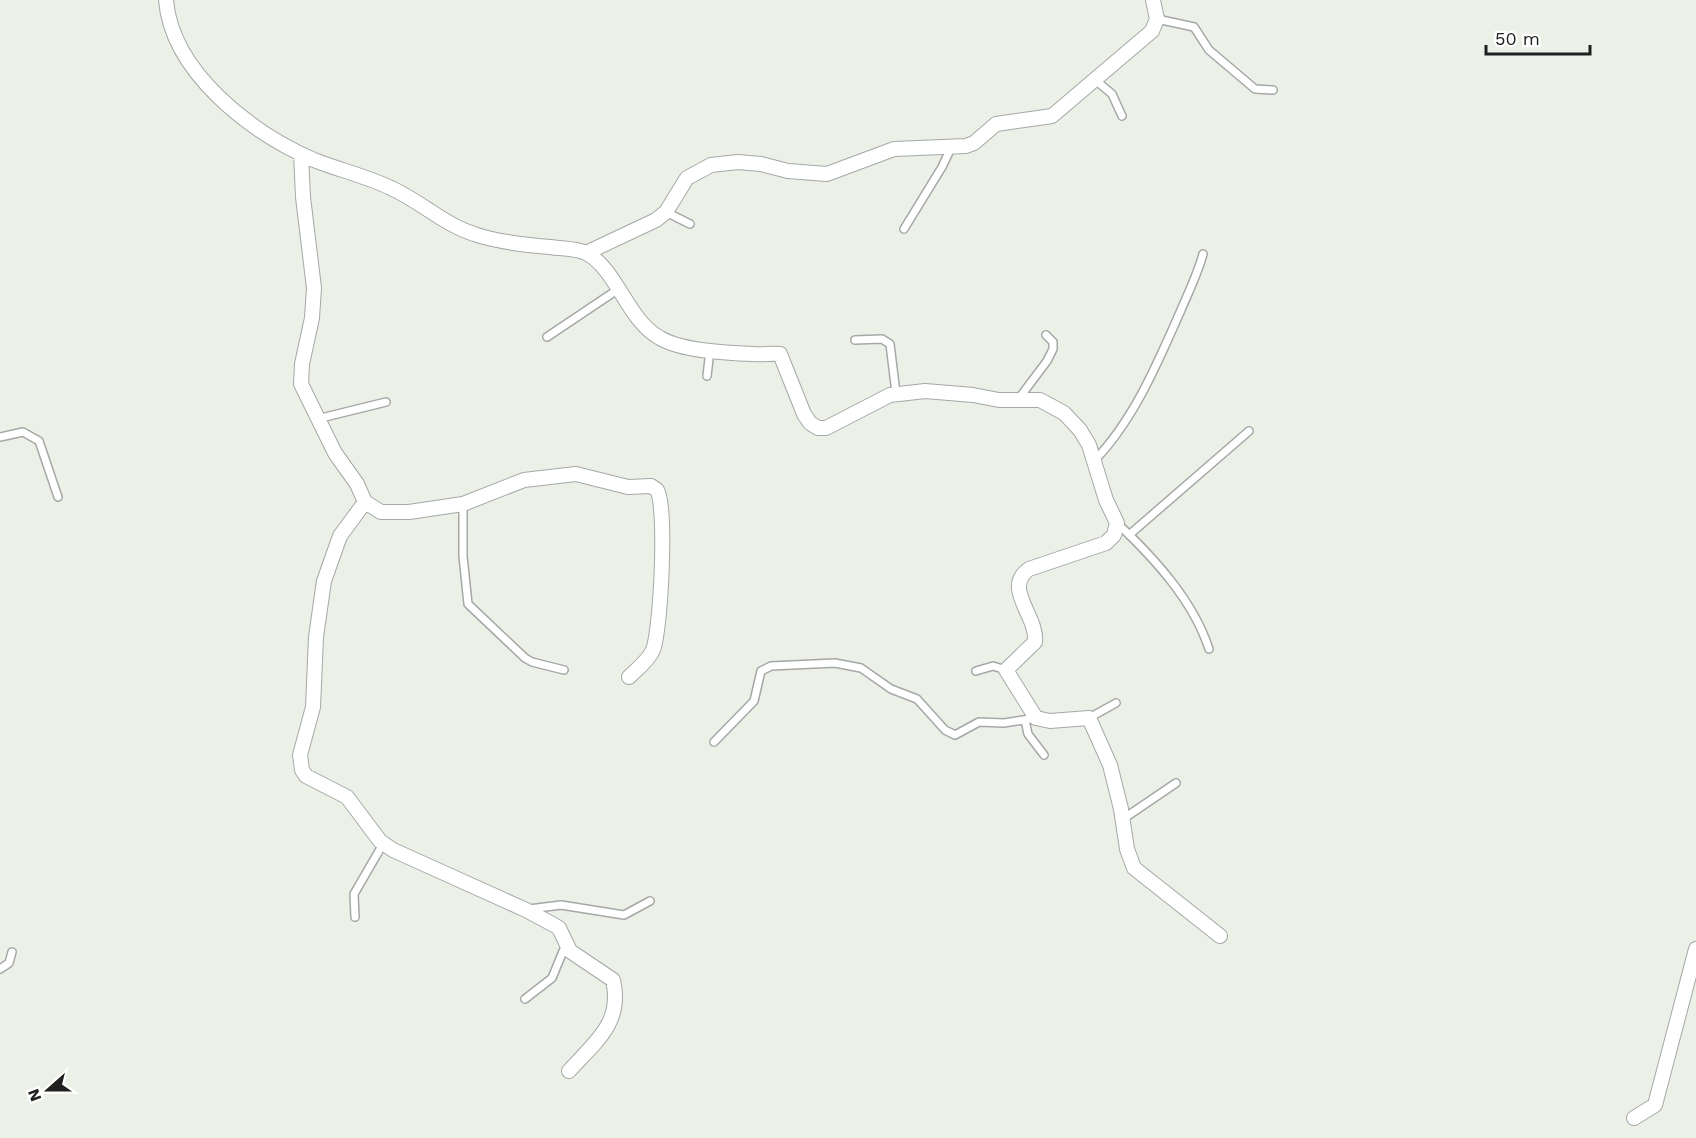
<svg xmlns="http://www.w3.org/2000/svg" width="1696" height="1138" font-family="'Work Sans',sans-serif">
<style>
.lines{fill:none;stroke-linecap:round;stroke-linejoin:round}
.service-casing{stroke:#a7a7a7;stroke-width:10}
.minor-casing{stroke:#a7a7a7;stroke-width:16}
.service{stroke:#fff;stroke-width:7}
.minor{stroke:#fff;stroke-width:14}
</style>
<rect width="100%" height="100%" fill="#ebf1e6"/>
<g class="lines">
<defs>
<path id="service" d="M1157,19L1194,27L1209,50L1255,89L1273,90
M1094,79L1112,94L1122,116
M666,212L690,224
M904,229L942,167L951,148
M547,337L617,290
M855,340L882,339L890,344L896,393
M707,376L710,350
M1017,401L1047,361L1053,349V342L1046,335
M317,419L386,402
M0,437L23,432L39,441L58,497
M1094,461C1134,420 1158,362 1181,310C1189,291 1198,273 1203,254
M463,504V556L468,604L525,658L532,662L564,670
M1117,523C1154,558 1193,600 1209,649
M1129,535L1249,431
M976,671L993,666L1006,670
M1089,718L1116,703
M1025,720L1028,734L1044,755
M714,742L754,701L761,671L771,666L835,663L861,668L891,689L917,699L945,730L955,735L979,722L1004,723L1036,718
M1123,819L1176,783
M529,909L561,905L624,915L650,901
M355,917L354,894L383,844
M0,969L9,963L12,952
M525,999L552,978L566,944"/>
<path id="minor" d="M166,0C172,73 252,133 314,160C339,170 366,176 391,188C420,201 443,224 474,234C497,242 525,245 550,247C562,249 575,248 586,253C617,269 627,320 660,338C682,351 727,353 753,354C762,355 772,353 780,354L804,414L810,423L818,428H826L890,395L925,391L973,395L999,400H1040L1064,413L1080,430L1089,445L1106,500L1117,523L1114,535L1106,543L1029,569C1002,588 1038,616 1035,642L1006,670L1036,718L1050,721L1089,718L1110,765L1121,809L1127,849L1134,868L1220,936
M301,154L303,197L314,288L312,318L302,364L301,384L335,453L357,484L365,502L340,536L324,581L316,637L313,707L300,755L302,770L306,776L347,797L380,841L393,850L526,910L554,925L559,928L570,951L613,980C623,1023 595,1042 569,1071
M586,253L656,220L666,212L687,178L711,165L738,162L761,164L788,171L827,174L894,149L966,146L974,143L996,124L1052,116L1152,31L1157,19L1153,0
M365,502L381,512H409L463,504L524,480L576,474L628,487L651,486L657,490C667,507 661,629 653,650C648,661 637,669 629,677
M1634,1118L1655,1105L1696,949"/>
</defs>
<use href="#service" class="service-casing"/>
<use href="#minor" class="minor-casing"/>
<use href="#service" class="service"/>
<use href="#minor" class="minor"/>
</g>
<g transform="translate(48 1090) rotate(249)" stroke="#ffffff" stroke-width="4.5" paint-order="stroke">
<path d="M0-4.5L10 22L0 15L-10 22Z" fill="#202020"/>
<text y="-9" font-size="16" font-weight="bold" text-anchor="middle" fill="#202020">N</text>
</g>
<path d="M1486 45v9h104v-9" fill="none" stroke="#202020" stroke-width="3"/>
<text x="1495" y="45" font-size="18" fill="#202020" stroke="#ffffff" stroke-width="4.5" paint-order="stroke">50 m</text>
</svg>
